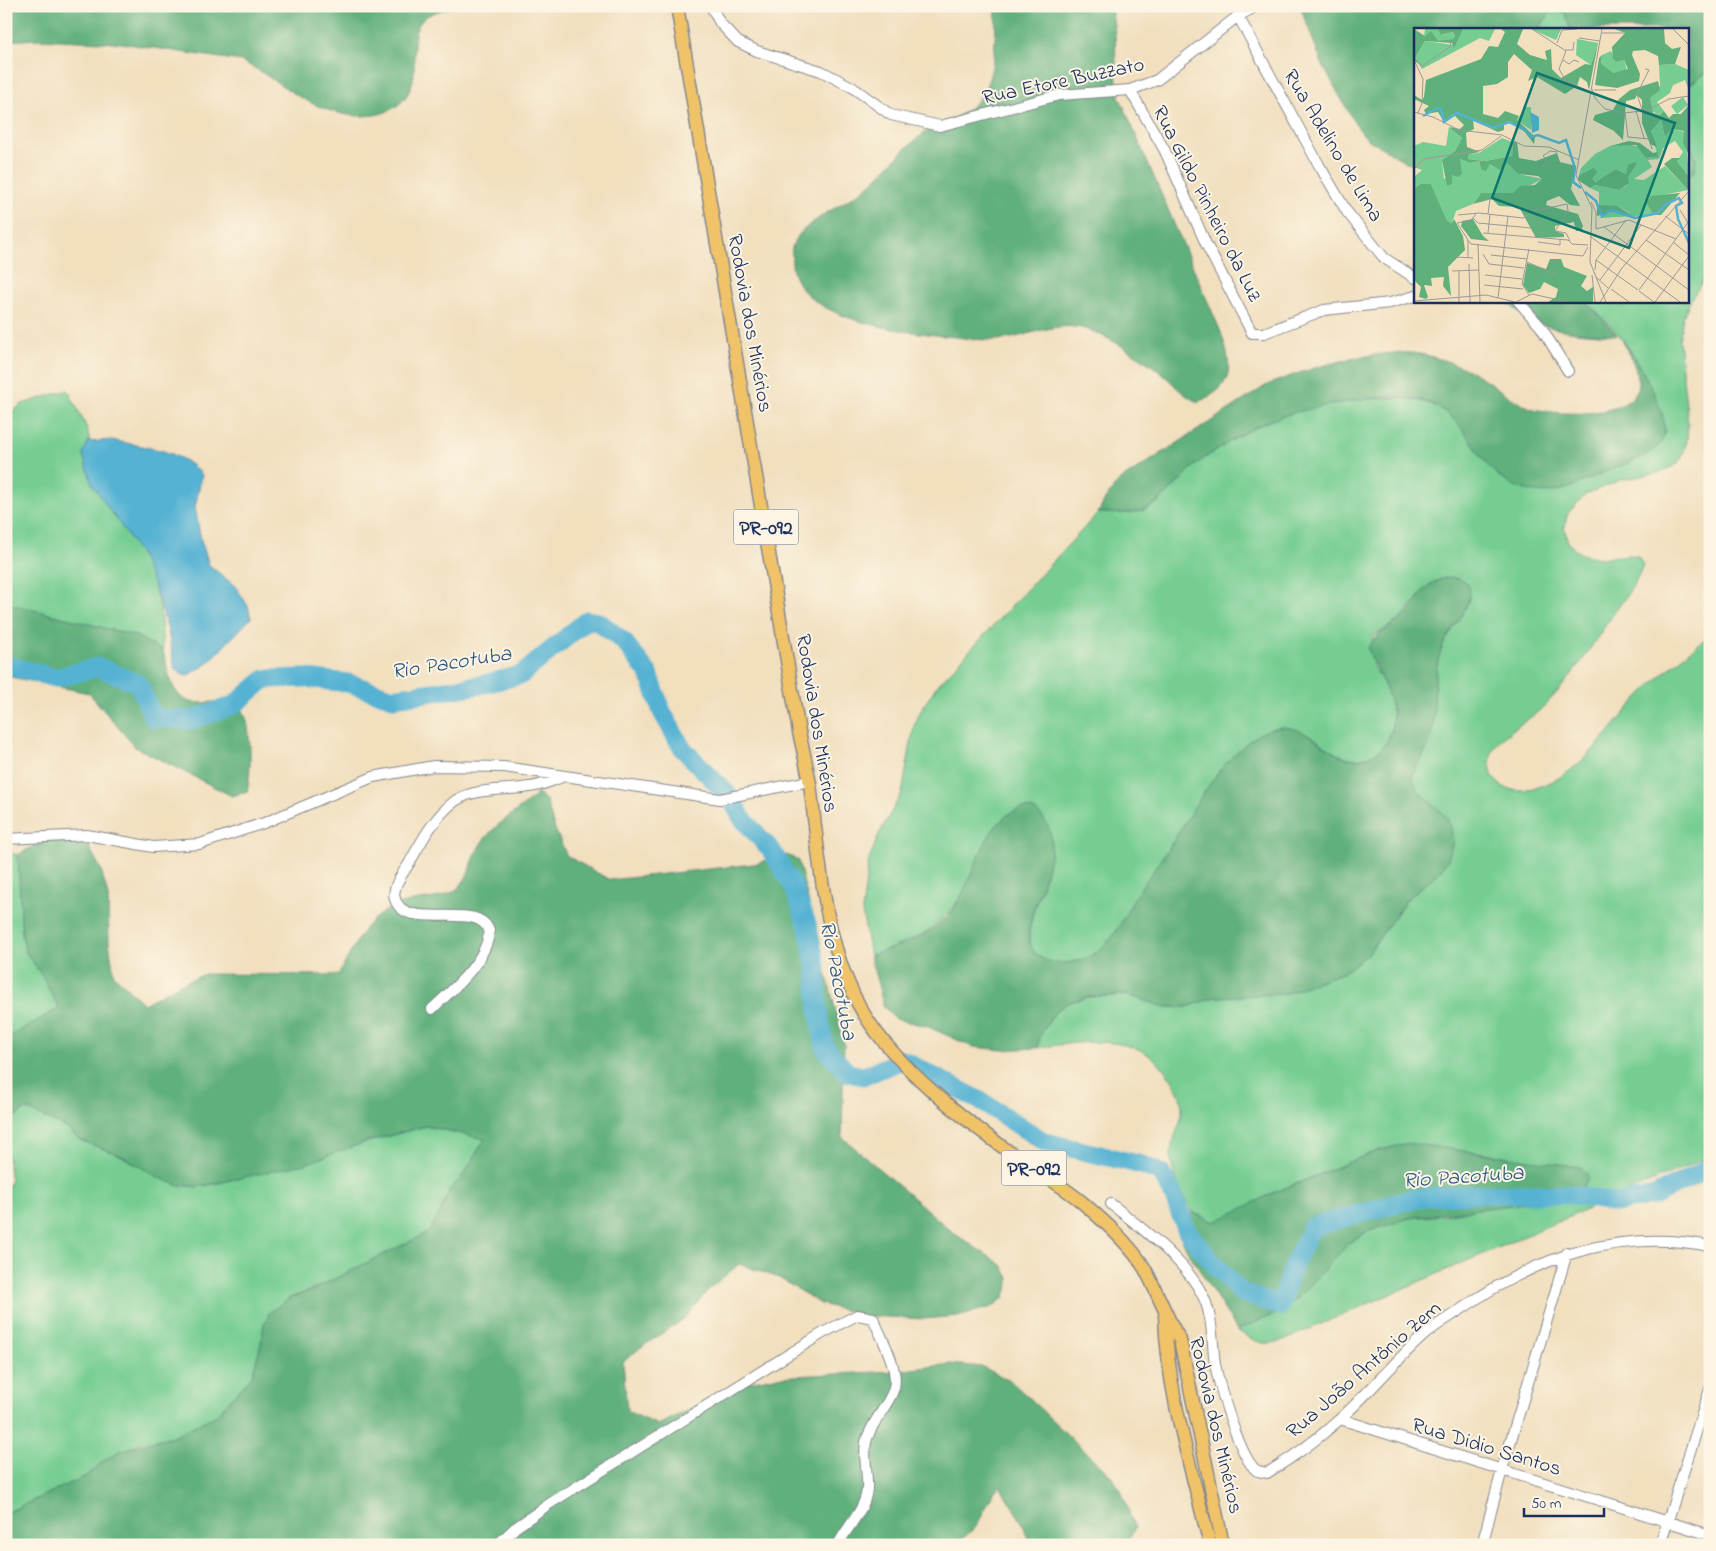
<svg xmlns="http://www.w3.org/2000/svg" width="1716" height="1551" font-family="'Indie Flower',sans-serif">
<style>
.green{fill:#75cd92;stroke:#487e78}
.forest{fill:#60b07c;stroke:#3e706d}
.water{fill:#54b2d3;stroke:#387098}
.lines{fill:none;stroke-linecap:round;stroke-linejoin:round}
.river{stroke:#54b2d3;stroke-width:19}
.minor-casing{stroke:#86878e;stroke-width:12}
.major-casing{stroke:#86878e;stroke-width:15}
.minor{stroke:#fff;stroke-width:10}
.major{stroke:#f0c369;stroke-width:12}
.labels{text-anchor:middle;stroke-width:4;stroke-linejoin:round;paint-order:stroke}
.shield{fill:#fcf5e5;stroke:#5e6a86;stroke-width:1}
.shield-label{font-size:20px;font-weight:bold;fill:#1b2f5e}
.street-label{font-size:21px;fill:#1b2f5e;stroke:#fcf5e5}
.water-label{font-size:22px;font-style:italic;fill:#2c5681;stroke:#fcf5e5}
.inset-river{fill:none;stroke:#54b2d3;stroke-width:2.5}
.inset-road{fill:none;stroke:#9b9998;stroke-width:1}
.view{fill:#0f766e;fill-opacity:0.15;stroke:#0f766e;stroke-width:2.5}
.inset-edge{fill:none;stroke:#1b2f5e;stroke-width:2.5}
</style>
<rect width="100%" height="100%" fill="#fcf5e5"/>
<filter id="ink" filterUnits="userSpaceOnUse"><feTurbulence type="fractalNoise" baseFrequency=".02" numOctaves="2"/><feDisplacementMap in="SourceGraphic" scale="10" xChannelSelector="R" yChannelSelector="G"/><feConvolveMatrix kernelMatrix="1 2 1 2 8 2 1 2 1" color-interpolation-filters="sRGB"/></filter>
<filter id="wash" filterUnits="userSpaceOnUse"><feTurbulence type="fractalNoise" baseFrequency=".0096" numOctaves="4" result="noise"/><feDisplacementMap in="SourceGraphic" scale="20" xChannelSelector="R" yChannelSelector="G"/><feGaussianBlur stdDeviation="1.12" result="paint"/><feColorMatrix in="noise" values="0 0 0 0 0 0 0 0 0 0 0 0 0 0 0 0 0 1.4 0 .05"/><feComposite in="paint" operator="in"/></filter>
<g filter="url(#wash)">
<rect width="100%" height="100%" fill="#f1dfbe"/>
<path class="green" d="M1552,11L1566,12L1570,29H1538Z
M1710,70V270L1690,301L1683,317L1679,341L1688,423L1687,441L1682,457L1676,465L1658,473L1620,480L1585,495L1568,513L1564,527L1568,543L1581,554L1600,558L1631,555L1638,556L1643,565C1633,590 1620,604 1605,626C1586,655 1568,683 1543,707C1529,721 1509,729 1496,745C1490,754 1489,764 1492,774C1495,783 1506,790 1515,790C1576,790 1609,726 1647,689C1666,670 1688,653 1710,635V1156L1305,1331C1273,1344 1267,1351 1237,1330L1276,1314L1350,1242L1366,1232L1409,1218L1445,1215L1491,1206L1509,1157L1480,1152L1382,1149L1270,1194L1237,1213L1214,1222L1192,1212C1180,1189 1166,1168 1173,1141C1177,1130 1182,1120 1182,1108C1182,1097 1174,1082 1167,1073C1138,1031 1081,1042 1037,1048L1041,1034L1055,1012L1067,1003L1087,997L1127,995L1166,1007H1187L1215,997L1284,994L1344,972L1368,954L1407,899L1440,871L1434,805L1417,790L1412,776L1427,748L1436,662L1443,645L1468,602L1464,581C1430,571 1424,592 1405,614C1397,623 1383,630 1373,637C1373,645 1371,657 1373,665C1375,672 1382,678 1385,685C1394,705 1399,743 1374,754C1346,767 1330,749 1308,734L1220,770L1136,897L1114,937L1100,950L1085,959L1067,963H1050L1042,960L1031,948L1029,934L1033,913L1048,868L965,889C942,932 913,940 870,956L862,911L868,863L879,834L902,793L914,726L921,710L936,687L1098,513C1113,513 1129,515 1144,510C1165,502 1180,477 1198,463C1222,445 1249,428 1277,417C1312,402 1402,390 1437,406C1451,413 1460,426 1469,438L1611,469L1653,450L1664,422C1654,394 1642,366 1624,341C1613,327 1598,314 1586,301H1687V178L1695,170L1696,159L1687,137V86Z
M68,390L86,426L90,440V461L135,539L153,580L160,608L163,651L136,636L6,603V519L10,482L6,424L10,414L22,404Z
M6,852L18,855L22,935L26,952L41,974L59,1008L6,1039Z
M26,1109L67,1128L80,1140L120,1155L162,1179L178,1185L198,1187L219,1183L426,1126L485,1139L462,1177L450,1189L440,1213L429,1232L312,1290L290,1298L264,1324L261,1344L252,1376L215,1416L173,1436L141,1443L106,1459L86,1476L6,1513V1190L11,1180L6,1148V1123Z"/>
<path class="forest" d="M6,6H456C444,10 426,12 419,24C411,36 415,59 414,73C410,117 365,122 331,111C296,100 273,76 241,61L121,43L39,39L6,41Z
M996,6H1110C1119,35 1113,67 1119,96L1220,330C1232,364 1237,386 1198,402C1181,395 1174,383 1160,372C1145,359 1101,332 1082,328C1050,321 1021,341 990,340C975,340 960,337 945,336C901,331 788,320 792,257C792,254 791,248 793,245C801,221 850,203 869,185C886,170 901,151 919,137C939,122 969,117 982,94C997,70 995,34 996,6Z
M1300,6H1710V70L1687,86V29H1570L1565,12L1552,11L1538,29H1415V167L1367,139L1356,125L1323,66Z
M1687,137L1696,159L1695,170L1687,178Z
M1504,301H1586L1617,335C1588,333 1556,333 1530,319C1521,314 1512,307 1504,301Z
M1622,339C1636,359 1673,416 1663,439C1656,455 1619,466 1604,472C1582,482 1559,496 1535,492C1477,483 1478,428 1437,407C1408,391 1371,398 1340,403C1290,412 1264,419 1220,448C1212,453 1203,459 1195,465C1180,479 1163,502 1144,510C1129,515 1113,513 1098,513L1106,498L1119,481L1267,385C1308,368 1367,351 1411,353C1430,354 1460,365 1476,374C1494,384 1509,399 1528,407C1550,416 1628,419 1637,390C1642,375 1628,352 1622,339Z
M1449,577C1456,578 1466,579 1469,587C1475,604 1448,632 1442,648C1432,674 1436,697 1433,724C1432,743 1420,760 1412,776L1417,790L1446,816L1451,827L1453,842L1448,860L1440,871L1407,899L1368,954L1344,972L1284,994L1215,997L1187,1007H1166L1127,995L1087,997L1067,1003L1055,1012L1041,1034L1037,1048L1003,1050L973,1047L926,1026L895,1019L884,1007L870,956C896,946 928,938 948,916C972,889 979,831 1011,813C1019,808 1031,806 1038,813C1072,843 1030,898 1029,933C1028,966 1066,968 1088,957C1114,944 1121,921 1135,897C1146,879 1160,863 1171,845C1192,811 1213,773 1243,746C1305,691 1325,776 1370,756C1376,753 1381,750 1385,744C1407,712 1377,678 1368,648C1376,633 1390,628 1403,617C1423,599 1418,585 1449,577Z
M6,603L136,636L163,651C167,665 169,686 181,697C196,710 220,696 237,704C254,712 251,777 247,792L232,796L135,747L89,693L6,676Z
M537,794L546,800L554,827L567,856L610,880L754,864L787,855L798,860L844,1044L842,1137L955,1234L1002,1265L1009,1278V1285L1004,1298L992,1307L958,1316L924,1319L867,1316L821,1304L779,1278L739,1264L709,1289L684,1319L640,1348L623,1362L627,1411L658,1425L744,1383L774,1377L896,1371L951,1364L983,1367L1012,1382L1110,1475L1121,1490L1135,1528L1126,1545H1030L1023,1524L1000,1486L994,1492L976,1527L955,1545H337L334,1542L330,1545H6V1513L86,1476L106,1459L120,1451L173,1436L215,1416L252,1376L261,1344L264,1324L270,1312L290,1298L312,1290L429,1232L440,1213L450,1189L462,1177L485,1139L426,1126L368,1141L305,1164L198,1187L178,1185L162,1179L120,1155L80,1140L67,1128L26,1109L6,1123V1039L59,1008L41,974L26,952L22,935L18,855L52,835L85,840L101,869L108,896L109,942L114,975L144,1004L180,984L205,974L338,975C360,938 365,911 413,901C426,899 446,898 457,889C471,877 472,856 482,842C496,823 520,810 537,794Z
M1408,1143L1581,1167L1589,1177L1583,1187L1557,1199L1409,1218L1366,1232L1350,1242L1296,1299L1276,1314L1237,1330L1187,1250L1179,1233L1183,1222L1192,1212L1214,1222C1233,1214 1250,1204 1269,1195C1284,1187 1302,1183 1319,1175C1349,1162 1376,1150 1408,1143Z"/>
<path class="water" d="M112,440C145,448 179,448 202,475L195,507L201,540L209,565L236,587L248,606L251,618L206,665L186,676L175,670L168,631L155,587L139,552L92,484L83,454L88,442Z"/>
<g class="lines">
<path class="river" d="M6,665L56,678L98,667L139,684L153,718L191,720L234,705L265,679L306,678L348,683L393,698L480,685L521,675L587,620L599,622L624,642L649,674L662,712L682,748L730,797L742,818L771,850L793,886L807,924L816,966L818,1007L825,1048L848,1073L864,1076L902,1060L979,1100L1045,1142L1142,1165L1161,1173L1172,1192L1187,1231L1216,1266L1242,1293L1280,1306L1293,1266L1312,1227L1415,1198L1473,1194H1535L1576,1195L1615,1203L1655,1196L1710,1167"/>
</g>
</g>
<g filter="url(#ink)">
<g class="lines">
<defs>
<path id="minor" d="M711,6L720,23L738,42L757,51L821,71L852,87L891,115L940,126L1059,95L1130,90L1157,80L1238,16L1257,6
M1238,16L1319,165L1347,212L1384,258L1415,278
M1130,90L1165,151L1206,244L1252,333H1264L1324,310L1390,303L1415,296
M1518,301L1541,327L1568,371
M6,839L87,835L153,847L200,844L264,823L373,777L434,766L504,767L720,799L809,781
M432,1009C452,990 488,960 489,931C479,899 405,933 395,899C391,887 404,872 410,862C422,840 435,816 455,801C476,787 506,791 529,787C541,786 551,781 562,777
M1111,1204C1141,1228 1184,1259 1202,1294C1213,1314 1212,1342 1215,1364C1219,1385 1240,1458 1256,1470C1259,1472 1264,1472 1267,1473C1292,1458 1318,1439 1340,1419C1369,1393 1394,1362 1423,1336C1434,1326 1448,1318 1460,1310C1536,1257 1617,1228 1710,1246
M1340,1419L1710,1535
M497,1545L515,1528L549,1504L823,1333L857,1315L873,1318C881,1337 901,1371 893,1391C886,1409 871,1422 866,1442C863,1457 868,1472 867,1488C866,1510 847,1526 838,1545
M1482,1545L1502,1470L1567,1253
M1660,1545L1710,1389"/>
<path id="major" d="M677,6L799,732C803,750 807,767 810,784C820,861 823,946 864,1014C896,1067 965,1120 1015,1156C1037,1172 1062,1185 1083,1203C1104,1221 1131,1245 1145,1269C1158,1293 1166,1317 1180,1340L1223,1545
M1165,1316C1167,1393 1192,1470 1210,1545"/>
</defs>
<use href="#minor" class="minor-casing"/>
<use href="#major" class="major-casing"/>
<use href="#minor" class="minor"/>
<use href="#major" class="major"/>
</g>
</g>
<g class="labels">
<g class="shield">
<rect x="733.5" y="509.5" width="65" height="35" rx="4"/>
<rect x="1001.5" y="1150.5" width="65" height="35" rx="4"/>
</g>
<g class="shield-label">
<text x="766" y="534">PR-092</text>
<text x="1034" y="1175">PR-092</text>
</g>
<g class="street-label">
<text transform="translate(1063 80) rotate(-12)" y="7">Rua Etore Buzzato</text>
<text transform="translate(1334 145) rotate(59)" y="7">Rua Adelino de Lima</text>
<text transform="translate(1208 203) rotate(63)" y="7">Rua Gildo Pinheiro da Luz</text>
<text transform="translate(751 323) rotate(80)" y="7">Rodovia dos Minérios</text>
<text transform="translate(818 723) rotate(81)" y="7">Rodovia dos Minérios</text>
<text transform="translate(1363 1369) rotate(-41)" y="7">Rua João Antônio Zem</text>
<text transform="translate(1217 1425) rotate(77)" y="7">Rodovia dos Minérios</text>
<text transform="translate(1487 1446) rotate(17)" y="7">Rua Didio Santos</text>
</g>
<g class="water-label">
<text transform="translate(451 661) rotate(-9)" y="8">Rio Pacotuba</text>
<text transform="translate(840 980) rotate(79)" y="8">Rio Pacotuba</text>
<text transform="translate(1463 1175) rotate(-4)" y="8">Rio Pacotuba</text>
</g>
</g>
<g transform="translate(1414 28)">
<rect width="275" height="275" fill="#f1dfbe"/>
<path d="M11,1H24L29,7L39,4L41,8L39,11L24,14L19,6L10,8ZM49,1H81L75,13L66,10L8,41L1,30L11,13L40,17ZM117,1H147L142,12ZM163,11L184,15L177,37L162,27ZM197,23L203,34L210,32L213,42L202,46L187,37L188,27ZM261,36L275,42V63L271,52L259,57L256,65L243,74L250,83L244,87L237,82L236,70L246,58L245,37ZM269,69L274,77L263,86L257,78ZM112,79H117V102L103,92ZM247,92L251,109L258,101L271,104L275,149L263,133L269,124L261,113L249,120L245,131L234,132L238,139L220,151L230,152L251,138L274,162L234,170L240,187L184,190L197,184L216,185L203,178L185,179V164L176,160L181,157L205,162L213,157L214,149L223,136L215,137L212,146L202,141L184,154L178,152L179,141L165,147L167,140L181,126L196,118L213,116L225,119L232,130L244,129L237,103ZM35,99L48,110L41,123L28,132L30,151L38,146L46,148V131L56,135L65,133L67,141L76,135H93L104,146L129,151L99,165L66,166L59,176L42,183L38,195L33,194L17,156H6L0,161V149L8,142L0,139V118L9,114L32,118ZM88,110L99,114L98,128L71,133L54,131L55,126L65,125Z" fill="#75cd92"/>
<path d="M0,1L11,8L17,3L24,13L39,11L41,8L39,4L27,7L24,1H49L40,20L38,15L11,13L1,30L6,36L0,33ZM87,1H109L103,16L116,27L133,32L131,23L137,21L138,41L147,50L171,36L177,37L184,15L175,62L173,54L166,49L163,58L151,66L123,49L114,53L118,42L100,26L94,34V49L83,56L69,58V86L84,90L91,83L105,88L103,92L121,109L120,116L110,103L96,95H90V102L84,104L59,92L60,101L52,105L53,119L66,124L55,126L54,131L71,133L98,128L99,114H103L105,130L122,133L143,125L146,134L162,138L157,161L166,178L156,177L145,168L133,173L132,177L164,186L169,198L167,203H162L160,194L141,198V203L150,206V209L122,210L105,179L85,178L78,171L59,176L67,165H99L106,158L121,157L128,151L124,148L104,146L93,135L86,142L76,136L72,143L67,141L65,133L56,135L46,131L48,146L44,149L38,147V156L33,158L28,132L41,123L48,110L35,99L46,101L50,97L39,86L30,94L24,84L12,86L10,82L15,78L0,71V67L8,72L10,69L12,52L67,31L75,18L84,19L91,4ZM201,1H250L251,15L258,21L267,19L261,36L245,37L244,28L231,22L219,23L218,27L226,46L225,53L203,60L181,57L185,30L188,27L187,36L200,45L214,41L210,32L203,34L199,31L198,19L211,5ZM244,53L246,62L236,70L239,85L245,87L250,83L255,90L259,86H267L275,77V127L269,115L270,103L258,101L251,109L247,92L237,103L243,119L236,116L228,95V72L223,67L221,71L212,73L209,112L200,103L179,92L181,87L199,82L205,71L216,62ZM215,113L226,115L239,125L243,124V120L244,129L232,130L222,117L196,118ZM258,130H266L263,133L275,149L274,162L250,136ZM221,134L223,136L214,149L215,155L205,162L181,157L176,160L164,152L165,147L180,140L183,144L178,151L182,154L202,141L212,146L214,137ZM6,156H17L33,193L38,195L40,191L49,208L51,222L34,239L37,268L29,258L30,249L17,250L18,258L10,257L14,269L12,271L5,269L7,259L0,252V161ZM266,165L247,187H240L232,174L237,168ZM203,178L216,186L197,184L183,188V177ZM59,191L69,208L75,213L57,211L47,198L48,193ZM136,231H147L150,239L173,248L167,258L173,263L179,259V274H134L142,269L144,261L130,254L126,261L115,265L109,257L113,235L132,241Z" fill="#60b07c"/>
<path d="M116,84L125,89V102L118,105Z" fill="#54b2d3"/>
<path class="inset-river" d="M9,88L23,80L27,81L30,94L43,85L79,100L95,94L111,102L117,109L124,107L145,115L152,112L161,140L159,154L167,160M171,164L182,173L188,188L197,182L221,190L244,185L252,176L265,170L268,175L262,178L264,191L275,215"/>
<path class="inset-road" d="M118,1L152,23L145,41L152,53L177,64M188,1L162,147L178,180L176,234L192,274M259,1L275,17M188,5H210M165,10L186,13M143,15L148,2L163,1M151,22H159L160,14M0,32L9,51L8,75L4,85M1,32L8,38L37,18L36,13M149,32L155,36L160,32L165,34M178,61L181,70L191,81L211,85L234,82L255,71L275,68M180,62H202M228,82L223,66L235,42L231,41M222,83L230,110M0,84L19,89L45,102L88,107L110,118L135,119L165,132M211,85L214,109L235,111L238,121M128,139L135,134L129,128L136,123L144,124M0,141L10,131L68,122L87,108M177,174L182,184V201L215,192L262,211M266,182L274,195M74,186L76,171M44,187L65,185L109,190L120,183L153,176L154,183L141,203L152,205L156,213M251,188L275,206M59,190L64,195L117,200M190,199L275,262M69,205L154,212L158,216L174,217M74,205L76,186M177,209L266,274M54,212L57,216L169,228L174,219M232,212L275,242M124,214L146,217V211M259,214L275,227M64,216L66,274M69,226L75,236L110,240M77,227L113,231M42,229L59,230M54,229V212L43,195L57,192L62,186M182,232L224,262M113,234L143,247M55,236L56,274M181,242L182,232L212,192M38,243L65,242M45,243V274M71,247L108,251M178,247L181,274M182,249L194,260M186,252L227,197M70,257L109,261M197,261L215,274M225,262L275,193M225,263L240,274M115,267L108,256L115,221M84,270L94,188M0,273L72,267L101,274M102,274L118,266L154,274M186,274L208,240L275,163M241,274L275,228"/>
<path class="view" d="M123,45L261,95L215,220L78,170Z"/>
<rect width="275" height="275" class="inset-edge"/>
</g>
<rect width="1716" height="1551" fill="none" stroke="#fcf5e5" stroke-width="25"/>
<path d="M1524 1508v8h80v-8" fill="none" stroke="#1b2f5e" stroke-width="2.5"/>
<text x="1531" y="1508" font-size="15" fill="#1b2f5e" stroke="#fcf5e5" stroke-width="4" paint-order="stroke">50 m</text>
</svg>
